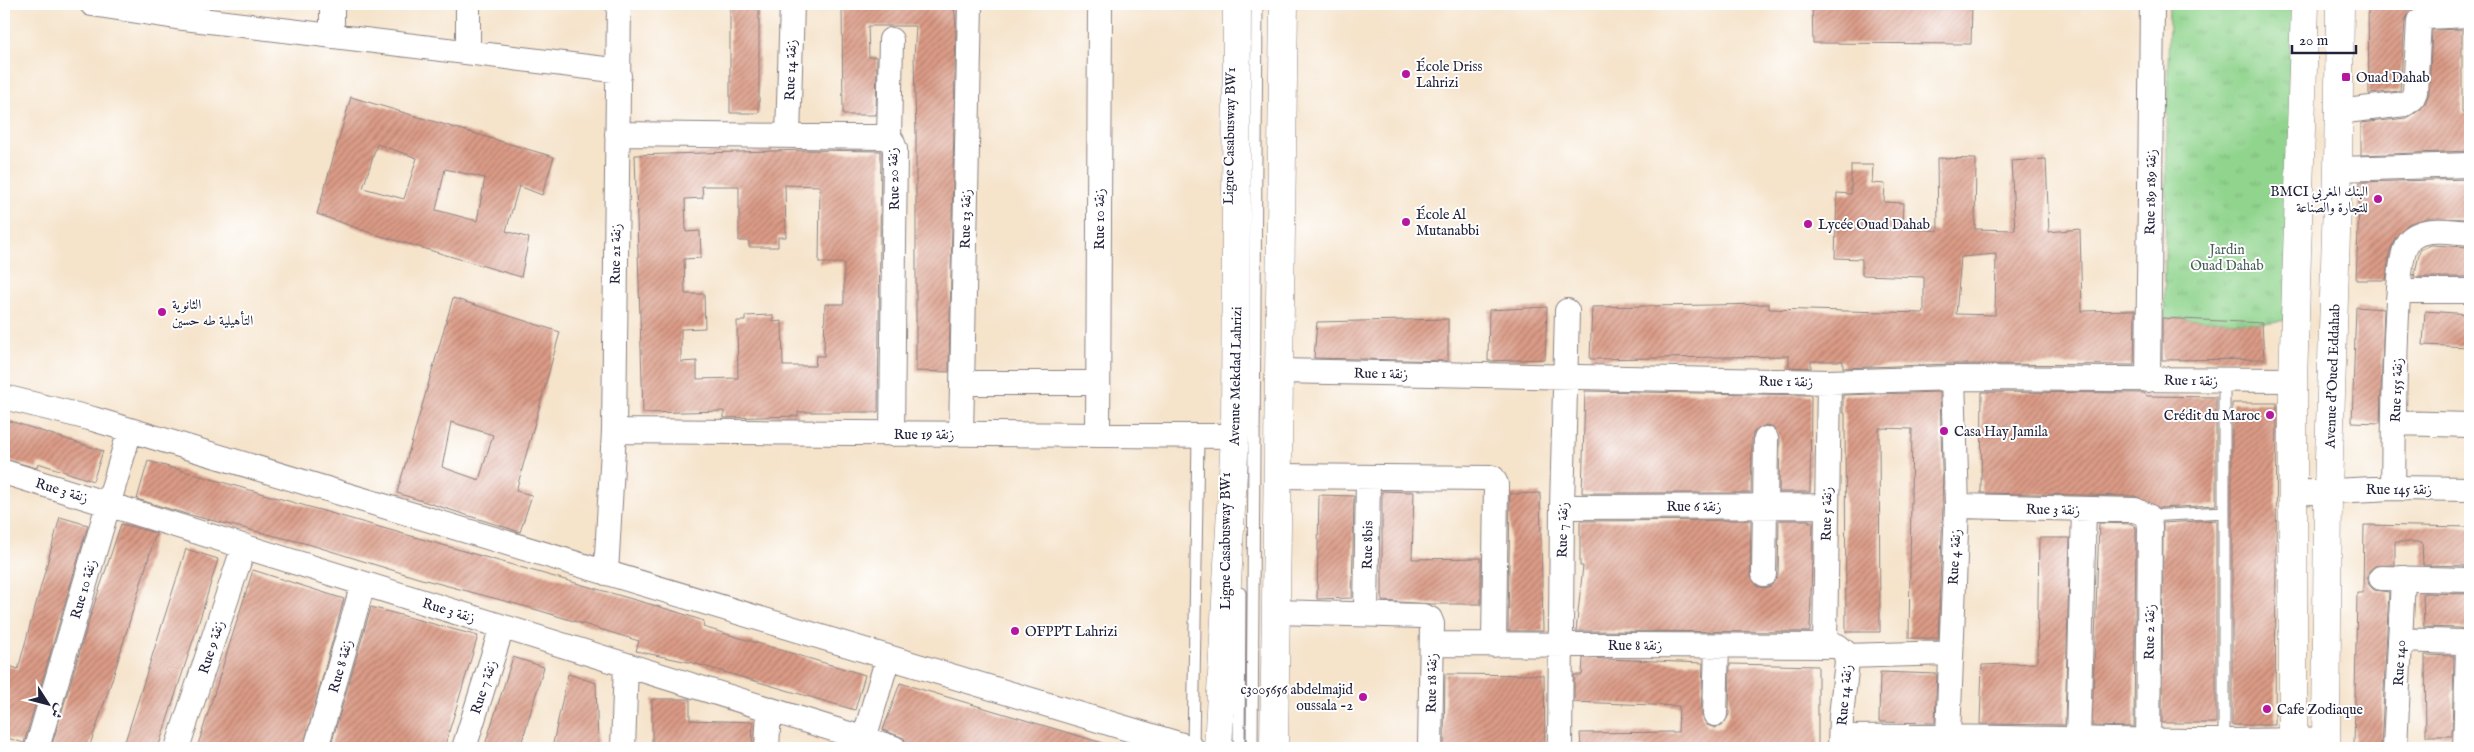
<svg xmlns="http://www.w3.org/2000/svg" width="2474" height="752" font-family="'IM FELL English',Amiri,serif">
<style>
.grass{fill:url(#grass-tufts);stroke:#597b64}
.building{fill:url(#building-hatch);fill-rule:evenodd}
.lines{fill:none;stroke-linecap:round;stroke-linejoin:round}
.lane-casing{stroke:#8c8282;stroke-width:13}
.street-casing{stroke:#8c8282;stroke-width:26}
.secondary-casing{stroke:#8c8282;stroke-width:29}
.lane{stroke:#fff;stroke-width:11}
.street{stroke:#fff;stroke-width:24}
.secondary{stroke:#fff;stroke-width:28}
.poi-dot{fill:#b5179e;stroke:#fff;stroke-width:2}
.labels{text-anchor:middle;stroke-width:4;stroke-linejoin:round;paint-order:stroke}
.poi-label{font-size:14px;fill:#22223b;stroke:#fff;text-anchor:start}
.street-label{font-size:14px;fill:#22223b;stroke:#fff}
.park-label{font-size:14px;fill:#486058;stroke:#fff}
</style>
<defs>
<pattern id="grass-tufts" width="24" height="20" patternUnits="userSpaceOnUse" patternTransform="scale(1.25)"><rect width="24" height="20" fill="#90d48d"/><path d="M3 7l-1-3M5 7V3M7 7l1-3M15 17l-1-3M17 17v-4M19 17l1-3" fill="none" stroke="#7cb67b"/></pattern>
<pattern id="building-hatch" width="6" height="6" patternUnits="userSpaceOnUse" patternTransform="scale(1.25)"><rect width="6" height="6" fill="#db9b86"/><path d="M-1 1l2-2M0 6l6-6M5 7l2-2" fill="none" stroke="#b17e6f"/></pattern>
</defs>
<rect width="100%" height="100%" fill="#fff"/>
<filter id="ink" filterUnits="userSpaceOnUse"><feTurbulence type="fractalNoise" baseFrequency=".02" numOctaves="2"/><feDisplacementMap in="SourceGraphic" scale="10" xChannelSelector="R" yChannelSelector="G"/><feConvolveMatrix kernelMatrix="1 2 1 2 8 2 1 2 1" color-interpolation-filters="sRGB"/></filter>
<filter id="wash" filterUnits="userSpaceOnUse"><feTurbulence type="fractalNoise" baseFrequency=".0096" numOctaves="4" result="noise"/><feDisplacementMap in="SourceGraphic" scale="20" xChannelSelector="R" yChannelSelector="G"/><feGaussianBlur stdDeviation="1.12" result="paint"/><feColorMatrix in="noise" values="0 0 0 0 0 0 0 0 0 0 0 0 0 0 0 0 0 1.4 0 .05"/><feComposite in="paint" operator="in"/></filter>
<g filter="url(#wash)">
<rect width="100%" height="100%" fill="#f5e3ca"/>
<path class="grass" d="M2169,4H2294L2289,320L2262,323L2164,318Z"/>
<g id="blocks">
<path class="building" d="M730,4H759V113H730Z
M842,4H954L956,27L949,372L916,371V134L914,57L916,26H868L869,57H877L876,115H843Z
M1812,4H1972L1971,44L1813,43Z
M2368,4H2423L2411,10L2405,20L2400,91L2369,94Z
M2462,29V113H2470V151L2361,155V123L2407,118L2420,110L2425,104L2429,93L2432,30Z
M351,97L554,157L542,195L519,186L506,231L529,238L521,277L371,233L317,214ZM377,144L417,158L404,199L363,188ZM445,169L485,178L477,221L436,210Z
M807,150L881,151L878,412H798V416L724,418V411L643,413L635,155ZM785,185L820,186L819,263H844V304H825L824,356H816L815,366H783L782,321L773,322V315L745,316V321H737L738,378L697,379V361L681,362V329L705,328L704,294H685L684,259L701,258L700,231L686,232L685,199L703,198L702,186H739V241H749V247H778V237H786Z
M1937,158L1976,159L1975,229L2015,230L2011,161L2046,159L2049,232L2080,229L2082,311L2135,310L2134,365L1950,364L1843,368V361H1811V368L1789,367V356L1590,359L1592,307L1769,304V309L1924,313V277L1862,275V259L1835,258L1837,193L1851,194V165H1873L1872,183L1885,184L1884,202L1903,203L1902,227L1938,231ZM1996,254L1995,315L1956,314L1961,257Z
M2470,179V219L2428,218L2408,224L2395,238L2389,254L2386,280H2356L2360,182Z
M2431,245L2470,247V277H2414L2420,250Z
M453,298L560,332L516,491L532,495L520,532L397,493ZM451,422L493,435L479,480L442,467Z
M1547,307L1545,359L1488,361L1489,310Z
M2356,307L2384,309L2380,423L2352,422Z
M2425,311L2470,314V347L2423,345Z
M2162,318L2262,323L2264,359L2162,360Z
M1448,319V361L1314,358L1317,322Z
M1585,391L1811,395L1810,492H1779L1780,439L1773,428L1766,425L1754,432L1752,438L1751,493H1582Z
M1940,392L1943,506L1938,638H1909L1912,429L1879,428L1880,632H1846L1845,413H1843V395Z
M1982,392L2144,393L2147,396L2216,397V505L2159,508L2135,496L1981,493Z
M2232,403H2277L2275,725H2232Z
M4,419L103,451L93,481L38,463L37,468L4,459Z
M148,461L674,611L704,621L703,627L865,675L855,710L693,663L636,651L639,641L531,608L418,578L308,544L186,514L137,499Z
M1382,491L1414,492L1412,559L1481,558V604H1430L1382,601Z
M1540,493L1543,631H1508L1510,494Z
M1319,495L1354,496L1352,598L1317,599Z
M60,517L88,525L24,743L4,737V664L18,669Z
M1751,520L1750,574L1757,586L1763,588L1771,586L1778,575L1779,520H1809V522H1813L1810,632L1576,631L1583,566H1580V521Z
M2216,520V723H2162L2163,523Z
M2099,523L2132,524L2136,528L2134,727L2092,726Z
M121,524L156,533L112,680L89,748H51L90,617Z
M2364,525L2470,527V566L2423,565L2422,542H2395V565L2375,566L2369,571L2367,578L2369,585L2374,590L2389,592L2381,748H2354L2357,593H2363Z
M2039,538H2070L2065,725L1980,724L1982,665L2037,663Z
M186,549L218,559L199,622L158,748H123Z
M253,570L344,599L303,748H197Z
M2423,593L2470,594V631L2460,628L2424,627Z
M371,607L478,636L444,748H330Z
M2425,655L2454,656L2452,736H2426Z
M513,657L544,667L520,748H484Z
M1583,658L1703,663L1701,714L1707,725L1715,728L1722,726L1729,715L1730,664L1818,666V748H1581L1580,733L1678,732L1679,706L1574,702V675H1582Z
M1880,672L1937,674L1935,723L1879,722Z
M568,674L596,683L598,748H552Z
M1445,674L1544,675L1545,748H1444Z
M900,683L1106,744L1105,748L907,747L904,738L883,730Z
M652,699H690V720L753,722L752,748H652Z"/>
</g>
</g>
<g filter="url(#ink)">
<use href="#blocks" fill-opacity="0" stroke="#8c8282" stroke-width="1"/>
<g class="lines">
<defs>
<path id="lane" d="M2224,381V741
M2148,516L2224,512
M1193,748L1198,436
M1239,748L1240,593
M1252,748L1257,4"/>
<path id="street" d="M92,4L176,17L613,70L619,76
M332,36V4
M468,52V4
M2337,112L2405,104L2412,99L2415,92L2419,21L2425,17L2470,15
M617,134L884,137L892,141L895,149L892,434
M788,136L792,4
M889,138L891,40
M2338,169L2470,165
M2399,291H2470
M1278,371L1829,382L1953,378L2293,380
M2148,380L2152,4
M962,383H1098
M4,397L93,419L1192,748
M2395,423L2470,425
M614,431L1235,436
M961,434L970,4
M1098,435L1100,4
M4,472L894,748
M1277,476L1493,478L1496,484L1494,645
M2393,488C2394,452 2393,260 2408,242C2421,225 2452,232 2470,233
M2293,493L2393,488L2470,489
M1957,506L2135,510L2148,516L2150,527L2148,748
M1562,507L1826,506
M606,573L614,431L619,4
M1764,574L1766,439
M2381,578L2470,580
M1275,612L1423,616L1430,619L1432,624L1430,748
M1366,614L1368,477
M2400,640L2460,642L2465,644L2468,649L2465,748
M1432,644L1838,646L1845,652L1847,661L1841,716L1840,748
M1825,646L1829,382
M1846,656L1950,653
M1715,714L1717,646
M1948,736L1957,506L1953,378
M1841,737C2002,735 2164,745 2326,739
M864,739L888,657
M2078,739L2084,510
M37,748L130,430
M177,748L244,546
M316,748L363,584
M464,748L502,627
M623,748L626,665
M767,748L769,710
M1560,748L1562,507L1567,311
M2395,748L2403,578"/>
<path id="secondary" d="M1218,748L1235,436L1237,4
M1274,748L1284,4
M2293,748V380L2305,4
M2326,748L2328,490L2338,169L2340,4"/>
</defs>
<use href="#lane" class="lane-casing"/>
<use href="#street" class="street-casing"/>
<use href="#secondary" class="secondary-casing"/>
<use href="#lane" class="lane"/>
<use href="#street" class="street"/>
<use href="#secondary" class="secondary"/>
</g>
</g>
<g class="poi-dot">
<circle cx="1406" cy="74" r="5"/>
<rect x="2341" y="72" width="10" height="10" rx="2.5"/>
<circle cx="2378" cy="199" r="5"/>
<circle cx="1406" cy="222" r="5"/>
<circle cx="1808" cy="224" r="5"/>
<circle cx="162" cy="312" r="5"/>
<circle cx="2270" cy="415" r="5"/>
<circle cx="1944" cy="431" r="5"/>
<circle cx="1015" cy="631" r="5"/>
<circle cx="1363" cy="697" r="5"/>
<circle cx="2267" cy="709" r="5"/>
</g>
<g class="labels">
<g class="poi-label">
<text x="1416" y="71">École Driss<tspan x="1416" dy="16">Lahrizi</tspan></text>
<text x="2356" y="82">Ouad Dahab</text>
<text x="2368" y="196" text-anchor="end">BMCI البنك المغربي<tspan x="2368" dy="16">للتجارة والصناعة</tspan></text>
<text x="1416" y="219">École Al<tspan x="1416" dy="16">Mutanabbi</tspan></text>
<text x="1818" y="229">Lycée Ouad Dahab</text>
<text x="172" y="309">الثانوية<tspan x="172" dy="16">التأهيلية طه حسين</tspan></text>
<text x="2260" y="420" text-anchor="end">Crédit du Maroc</text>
<text x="1954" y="436">Casa Hay Jamila</text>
<text x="1025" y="636">OFPPT Lahrizi</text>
<text x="1353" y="694" text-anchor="end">c3005656 abdelmajid<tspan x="1353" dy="16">oussala -2</tspan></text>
<text x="2277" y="714">Cafe Zodiaque</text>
</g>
<g class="street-label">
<text transform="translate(790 70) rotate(-88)" y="5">Rue 14 زنقة</text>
<text transform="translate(1229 136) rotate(-89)" y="5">Ligne Casabusway BW1</text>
<text transform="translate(893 179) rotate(-92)" y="5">Rue 20 زنقة</text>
<text transform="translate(2150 192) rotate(-89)" y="5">Rue 189 زنقة 189</text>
<text transform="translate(965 219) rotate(-89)" y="5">Rue 13 زنقة</text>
<text transform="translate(1099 219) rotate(-90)" y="5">Rue 10 زنقة</text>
<text transform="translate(615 254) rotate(-89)" y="5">Rue 21 زنقة</text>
<text transform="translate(1381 373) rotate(1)" y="5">Rue 1 زنقة</text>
<text transform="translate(1235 376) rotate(-89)" y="5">Avenue Mekdad Lahrizi</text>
<text transform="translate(2332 376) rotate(-88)" y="5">Avenue d'Oued Eddahab</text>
<text transform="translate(2191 380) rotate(1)" y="5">Rue 1 زنقة</text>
<text transform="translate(1786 381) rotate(1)" y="5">Rue 1 زنقة</text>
<text transform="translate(2396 390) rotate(-88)" y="5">Rue 155 زنقة</text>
<text x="924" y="439">Rue 19 زنقة</text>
<text x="2399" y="494">Rue 145 زنقة</text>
<text transform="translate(62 490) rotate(17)" y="5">Rue 3 زنقة</text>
<text x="1694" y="511">Rue 6 زنقة</text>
<text transform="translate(2053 509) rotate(1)" y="5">Rue 3 زنقة</text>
<text transform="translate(1826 514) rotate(-89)" y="5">Rue 5 زنقة</text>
<text transform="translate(1562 530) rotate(-89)" y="5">Rue 7 زنقة</text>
<text transform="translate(1225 541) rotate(-90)" y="5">Ligne Casabusway BW1</text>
<text transform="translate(1367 545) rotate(-89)" y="5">Rue 8bis</text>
<text transform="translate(1954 557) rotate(-87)" y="5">Rue 4 زنقة</text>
<text transform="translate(83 589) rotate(-74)" y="5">Rue 10 زنقة</text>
<text transform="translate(449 610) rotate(17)" y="5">Rue 3 زنقة</text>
<text transform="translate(2149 632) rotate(-89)" y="5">Rue 2 زنقة</text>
<text x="1635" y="650">Rue 8 زنقة</text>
<text transform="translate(211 647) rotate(-72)" y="5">Rue 9 زنقة</text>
<text transform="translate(2399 663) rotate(-87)" y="5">Rue 140</text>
<text transform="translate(340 666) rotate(-74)" y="5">Rue 8 زنقة</text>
<text transform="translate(1431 683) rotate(-89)" y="5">Rue 18 زنقة</text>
<text transform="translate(483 687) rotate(-72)" y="5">Rue 7 زنقة</text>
<text transform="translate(1844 695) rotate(-85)" y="5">Rue 14 زنقة</text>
</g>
<g class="park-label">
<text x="2227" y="254">Jardin<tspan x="2227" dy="16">Ouad Dahab</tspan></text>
</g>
</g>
<rect width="2474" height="752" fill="none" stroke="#fff" stroke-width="20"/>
<g transform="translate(48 704) rotate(126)" stroke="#ffffff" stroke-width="4" paint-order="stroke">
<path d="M0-4L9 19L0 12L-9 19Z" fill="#22223b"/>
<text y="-8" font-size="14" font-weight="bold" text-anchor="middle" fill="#22223b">ش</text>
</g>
<path d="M2292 45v8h64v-8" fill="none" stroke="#22223b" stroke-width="2.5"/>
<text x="2299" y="45" font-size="15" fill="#22223b" stroke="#ffffff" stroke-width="4" paint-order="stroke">20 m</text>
</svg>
